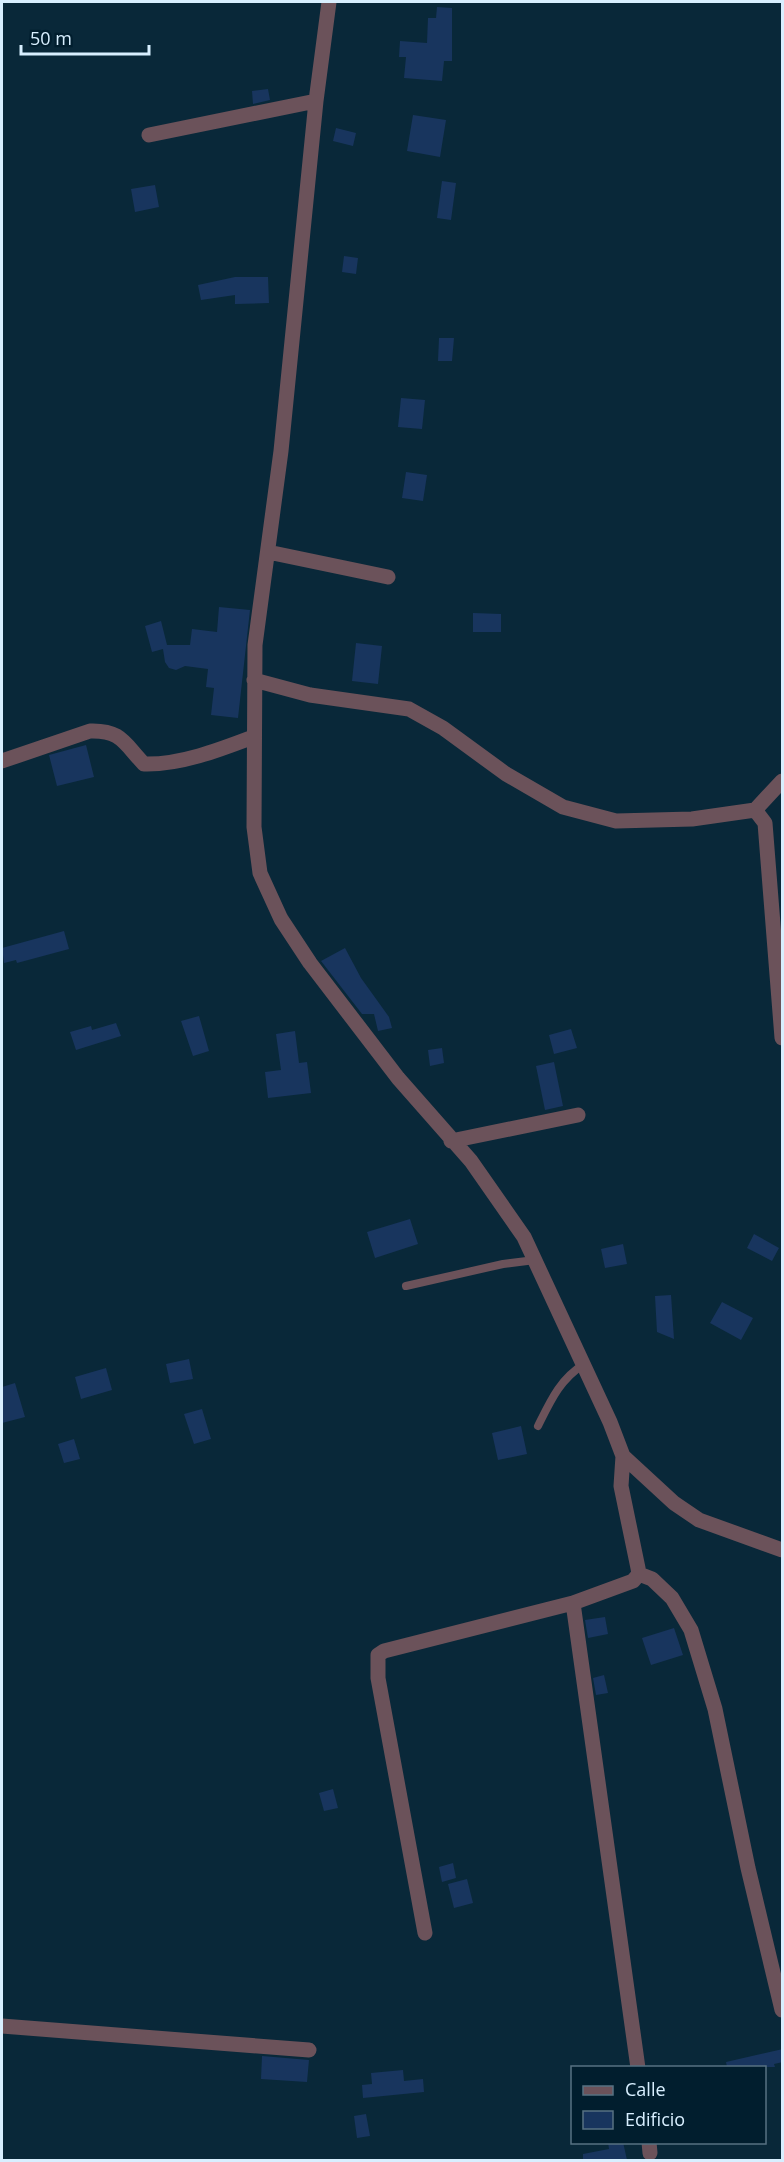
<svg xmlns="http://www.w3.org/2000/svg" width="784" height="2162" font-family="'Open Sans',sans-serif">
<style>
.building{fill:#18355e}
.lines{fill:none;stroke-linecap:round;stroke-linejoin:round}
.service{stroke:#6b525a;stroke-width:8}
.minor{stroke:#6b525a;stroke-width:15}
</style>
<rect width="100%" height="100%" fill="#092839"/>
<path class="building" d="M437,7L452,8V61H444L442,81L404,78L406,57H399L400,41L427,43L428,18H436Z
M268,89L270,100L253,104L252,91Z
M413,115L446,120L440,157L407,151Z
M336,128L356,133L353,146L333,141Z
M442,181L456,183L451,220L437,218Z
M155,185L159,207L135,212L131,189Z
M344,256L358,258L356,274L342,272Z
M235,277H268L269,303L235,304V295L201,300L198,285Z
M439,338H454L452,361H438Z
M401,398L425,400L422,429L398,427Z
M406,472L427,475L423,501L402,498Z
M219,607L250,610L238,718L211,715L214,688L206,687L208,669L185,666L176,670L169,668L165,662L163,649L152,652L145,626L161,621L167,645H190L192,629L217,632Z
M473,613L501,614V632H473Z
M356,643L382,646L378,684L352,681Z
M86,745L94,777L57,786L49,755Z
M64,931L69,949L17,963L16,960L4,963L2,948Z
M345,948L361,978L389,1017L392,1028L378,1031L374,1014H362L321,961Z
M199,1016L209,1051L193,1056L181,1021Z
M116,1023L121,1036L76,1050L70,1032L91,1026L92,1030Z
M571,1029L577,1048L554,1054L549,1035Z
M295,1031L299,1063L307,1062L311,1093L268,1098L265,1072L281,1070L276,1034Z
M442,1048L444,1063L430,1066L428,1050Z
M554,1062L563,1106L545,1110L536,1066Z
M410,1219L418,1244L375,1258L367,1232Z
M754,1234L779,1248L772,1261L747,1248Z
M623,1244L627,1264L605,1268L601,1249Z
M671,1295L674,1339L657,1332L655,1296Z
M722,1302L753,1318L741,1340L710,1323Z
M189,1359L193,1379L170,1383L166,1364Z
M106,1368L112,1390L81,1399L75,1377Z
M15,1383L25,1417L2,1423V1387Z
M202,1409L211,1439L194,1444L184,1414Z
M521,1426L527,1454L498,1460L492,1433Z
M74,1439L80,1459L64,1463L58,1444Z
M605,1617L608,1634L588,1638L585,1620Z
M674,1628L683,1655L651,1665L642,1638Z
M604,1675L608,1693L596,1695L593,1678Z
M333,1789L338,1808L324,1811L319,1793Z
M453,1863L456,1878L442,1882L439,1867Z
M467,1879L473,1903L454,1908L448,1884Z
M783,2049V2062L774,2064L775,2067H727L726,2062Z
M262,2056L309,2060L307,2082L261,2079Z
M403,2070L404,2081L423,2079L424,2092L363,2098L362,2085L372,2084L371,2073Z
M366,2114L370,2136L357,2138L354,2116Z
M608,2142H623L627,2160H583V2154L609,2149Z"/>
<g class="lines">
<path class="service" d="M406,1286L503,1264L535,1260
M538,1426C550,1402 560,1379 583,1365"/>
<path class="minor" d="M329,2L316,101L281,451L255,645L254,827L260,873L281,919L310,963L398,1078L471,1161L524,1237L610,1422L623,1456L674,1503L699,1520L782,1550
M149,135L316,101
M268,552L388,577
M254,680L310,695L409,709L443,728L506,774L563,807L616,821L692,819L755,810L782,781
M2,761L90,731C121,730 124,743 144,764C180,765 219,750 253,737
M755,810L765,823L782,1038
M451,1141L578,1115
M639,1574L652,1579L672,1598L691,1630L715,1709L748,1868L782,2010
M573,1603L638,2068
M425,1933L378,1678V1655L384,1651L573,1603L633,1581L639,1574L638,1568L621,1486L623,1456
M2,2026L309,2050
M649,2142L650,2153"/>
</g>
<rect width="784" height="2162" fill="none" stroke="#d8efff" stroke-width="6"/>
<rect x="571" y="2066" width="195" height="78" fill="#011e2e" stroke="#577282" stroke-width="1.5"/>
<rect x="583" y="2086" width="30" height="9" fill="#6b525a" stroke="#577282" stroke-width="1.5"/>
<text x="625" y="2096" font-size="18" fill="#d8efff">Calle</text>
<rect x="583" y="2111" width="30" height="18" fill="#18355e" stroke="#577282" stroke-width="1.5"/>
<text x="625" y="2126" font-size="18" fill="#d8efff">Edificio</text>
<path d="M21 45v9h128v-9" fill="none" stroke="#d8efff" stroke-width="3"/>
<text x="30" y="45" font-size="18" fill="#d8efff" stroke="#011e2e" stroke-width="4.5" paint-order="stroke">50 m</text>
</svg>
